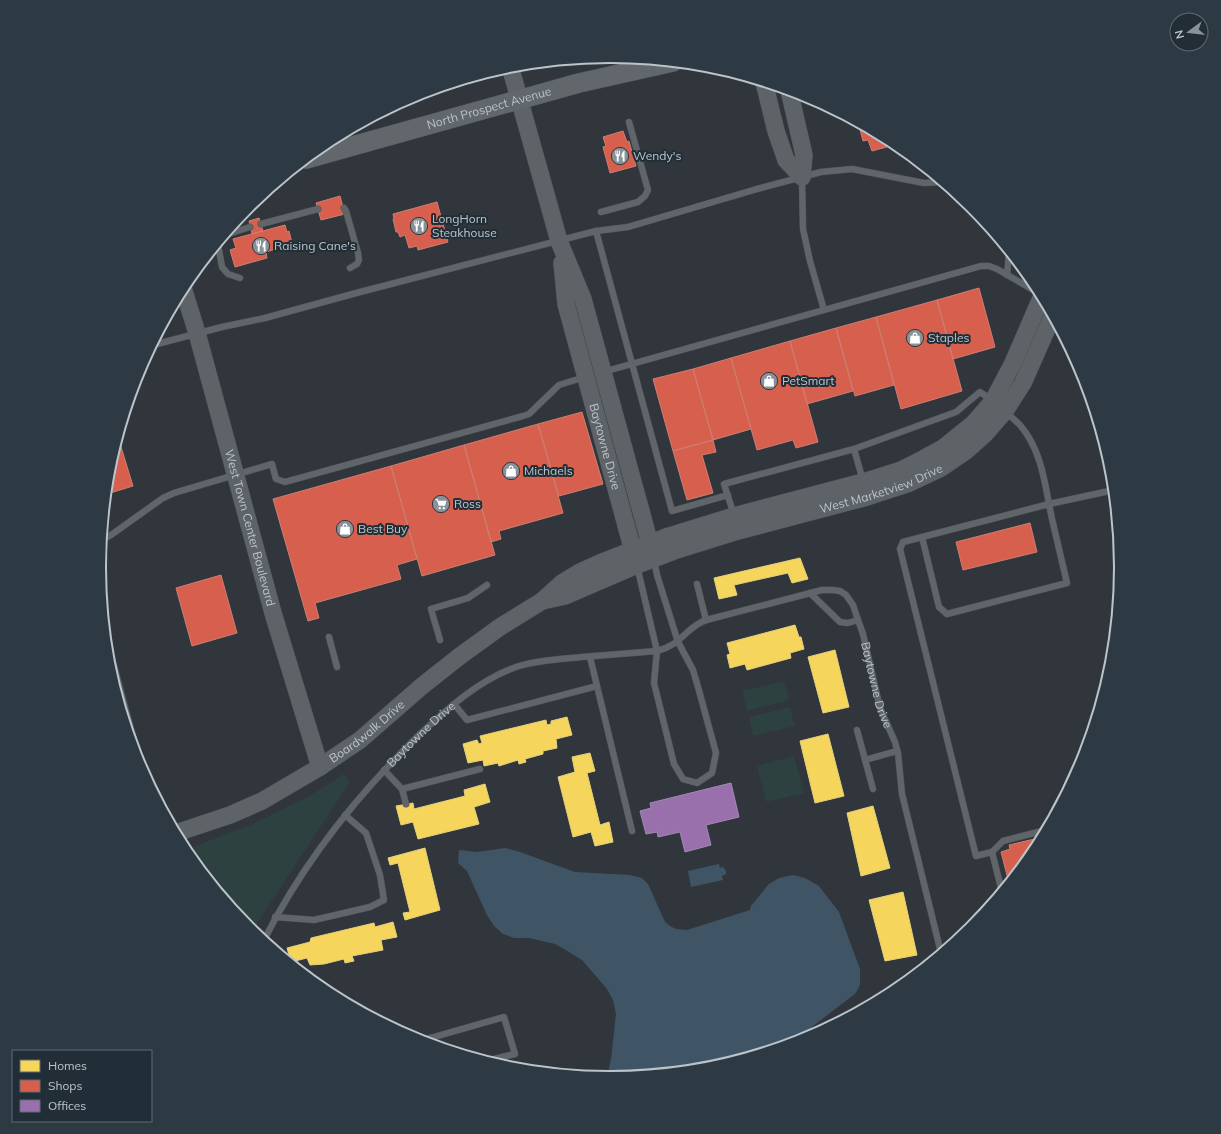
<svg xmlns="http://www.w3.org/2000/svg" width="1221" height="1134" font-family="Mulish,sans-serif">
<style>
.green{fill:#2d4141}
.water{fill:#3f5565}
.homes{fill:#f6d55c;stroke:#e4d07d}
.shops{fill:#d6604d;stroke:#ce7e73}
.offices{fill:#9970ab;stroke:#a389b5}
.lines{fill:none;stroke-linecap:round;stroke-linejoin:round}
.lane-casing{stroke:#4e5257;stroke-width:7}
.secondary-casing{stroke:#4e5257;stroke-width:18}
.primary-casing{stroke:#4d5358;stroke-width:20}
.lane{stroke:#60656a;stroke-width:6}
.secondary{stroke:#5e6368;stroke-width:17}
.primary{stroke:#62676c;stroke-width:19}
.labels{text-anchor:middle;stroke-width:4;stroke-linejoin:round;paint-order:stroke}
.street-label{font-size:12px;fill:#bbc4cb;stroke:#222e37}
.poi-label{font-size:12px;fill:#bbc4cb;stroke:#222e37;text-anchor:start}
.rim{fill:none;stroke:#bbc4cb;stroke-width:2}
</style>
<rect width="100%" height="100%" fill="#30363c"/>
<path class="green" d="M784,681L789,700L747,711L742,691Z
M790,707L795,726L753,736L749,717Z
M794,756L804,793L766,802L757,766Z
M343,774L350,782L252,931L185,850L255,823L308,797Z"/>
<path class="water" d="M505,848L520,852L575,872L630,875L642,878L648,884L665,922L670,926L676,929L687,930L750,910L751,906L769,884L779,878L793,875L805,878L819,886L839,912L860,969V984L858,989L855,994L813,1026L795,1042L710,1068L607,1078L611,1059L616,1014L613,1000L607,989L582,960L564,949L555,944L529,938H514L503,934L494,926L487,915L467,871L458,863L459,850L477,852Z
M719,864L720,868L723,867L726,871V874L722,876L723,880L691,887L688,871Z"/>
<path class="homes" d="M800,558L808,579L792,583L788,573L734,585L737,595L719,599L714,578Z
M795,625L799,637H801L804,649L790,653L791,658L747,670L745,664L730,668L727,655L730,654L727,643Z
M835,650L849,707L823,713L808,657Z
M567,717L572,735L556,739L557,748L543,751V754L525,759L526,762L519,764L518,760L499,766L498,763L484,766L483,760L468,763L463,744L477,740L479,744L482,743L480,736L546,720L547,725L551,724V721Z
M828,734L844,796L815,803L800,741Z
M590,753L595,771L587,773L600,825L609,822L613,842L595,846L591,832L573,837L558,777L575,772L572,757Z
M485,784L490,802L474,807L479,824L418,839L413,822L401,825L396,806L413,803L414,809L465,796L464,790Z
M873,806L890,868L861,876L847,813Z
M425,848L440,910L405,920L403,913L410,912L398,863L390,865L388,858Z
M903,892L917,955L885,961L869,900Z
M393,922L397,937L381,940L383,950L352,956L354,961L345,963L344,959L324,964L310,965L307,958L291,962L287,948L310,942L311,938L374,923L375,927Z
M893,993L880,1000L879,997Z"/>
<path class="shops" d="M858,122L895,142L901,147L895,149L894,145L872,151L868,140L863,141Z
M623,131L627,142L629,141L636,166L610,173L603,147L606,146L603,137Z
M340,196L345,214L321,220L316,203Z
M437,202L448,242L418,250L417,246L409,248L405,235L400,237L398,232H396L393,219H394L393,214Z
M259,218L263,231L252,234L249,221Z
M285,225L287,232L289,231L292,243L286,245L287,247L280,249L279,248L266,252L267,258L235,267L230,250L236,248L233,239Z
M979,288L995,347L953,359L937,300Z
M937,300L962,391L901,409L876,317Z
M876,317L894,385L855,396L836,328Z
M836,328L853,391L807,404L790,341Z
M790,341L818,442L796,448L793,440L757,450L731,358Z
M731,358L751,429L713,440L693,369Z
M693,369L713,440L673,451L653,379Z
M582,412L603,484L559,496L538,424Z
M538,424L563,513L499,531L501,539L491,542L464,445Z
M118,437L133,486L107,494L109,467Z
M713,440L716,452L702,455L713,493L687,500L673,451Z
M464,445L495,555L422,576L391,466Z
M391,466L417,559L397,565L401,579L315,603L319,618L308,621L273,499Z
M1030,523L1037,552L963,570L956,542Z
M221,575L237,633L192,646L176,588Z
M1043,837L1035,851L1009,883L1001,852L1010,849L1009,845Z"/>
<path class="offices" d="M731,783L739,817L706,825L711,845L685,852L680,832L658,837L657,832L646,834L640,811L651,808L650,803Z"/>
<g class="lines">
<defs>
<g id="lane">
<path d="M802,179L803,229L810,261L824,310"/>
<path d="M344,208L346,211L358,253L359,260L357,264L350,268"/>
<path d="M601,212L638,202L645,196L648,190L629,122"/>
<path d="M261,224L318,209"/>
<path d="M596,231L672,511L728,495"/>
<path d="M225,235L250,227"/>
<path d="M218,244L222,267L228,274L240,278"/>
<path d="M1007,275L1009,253L1008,250"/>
<path d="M153,345L222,327L265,318L360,292L596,231L628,227L757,189L821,172L852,169L924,183L943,182"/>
<path d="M603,372L981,266H989L997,269L1042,295"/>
<path d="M1006,412C1010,416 1015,420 1020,425C1039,447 1044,476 1049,504L1114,490"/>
<path d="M854,449L863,481"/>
<path d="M734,515L724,484L854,449L956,412L980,392L993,401"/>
<path d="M922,537L939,607L947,614L1067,583L1052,519L1049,504L903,542L900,549L976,856L992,852L1003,841L1046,830"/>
<path d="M102,540L111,535L163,498L174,493L272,464L276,479L285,482L523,416L529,414L559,385L585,377"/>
<path d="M637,566L657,651L654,683L674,764L683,779L697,783L712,773L716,753L698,687L693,670L678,642L657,575L654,560"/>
<path d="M697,584L706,620"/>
<path d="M810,593L840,622L848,623L858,620"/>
<path d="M329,637L337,667"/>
<path d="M107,640L141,767"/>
<path d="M440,640L431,609L468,598L487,585"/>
<path d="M590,657L632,831"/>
<path d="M454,704L467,720L597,686"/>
<path d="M857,730L873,789"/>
<path d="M865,760L897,751"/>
<path d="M384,770L402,789L480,769"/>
<path d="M402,789L406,804"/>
<path d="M992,852L1002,892"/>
<path d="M275,917L314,920L370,907L384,900L380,875L366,833L345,815"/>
<path id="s1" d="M264,940C303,863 356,796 418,736C448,708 480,679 519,666C539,660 561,659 582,657C607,655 632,653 657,651C679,645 681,635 698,624C701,622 706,620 710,619L822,590H833L840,591L846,595L853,605L857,617L863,634L880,708L895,742L898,753L902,794L941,953"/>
<path d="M908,978L914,976"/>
<path d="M420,1041L504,1017L515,1054L486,1061"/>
</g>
<g id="secondary">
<path d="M510,66L559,241L583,299L653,555"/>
<path d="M764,82L776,131L786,160L802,177"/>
<path d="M789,90L804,155L802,177"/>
<path id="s2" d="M562,263L566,304L636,562"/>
<path id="s3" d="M183,288L197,333L273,613L320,767"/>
<path id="s4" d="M542,601L565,596L637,565L674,551L738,531L867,497L907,484L941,468L966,451L985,434L1005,411L1023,383L1053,315"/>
<path id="s5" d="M176,833L230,815L262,801L320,767L360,740L422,686L460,656L500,627L542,601L562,583L580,572L600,563L669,536L734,516L863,482L901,470L923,459L943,448L974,423L993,401L1012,365L1042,296"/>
</g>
<g id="primary">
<path id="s6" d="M306,159L579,83L673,62"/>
</g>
</defs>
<use href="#lane" class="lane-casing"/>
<use href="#secondary" class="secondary-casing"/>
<use href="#primary" class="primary-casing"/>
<use href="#lane" class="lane"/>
<use href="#secondary" class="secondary"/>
<use href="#primary" class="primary"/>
</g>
<defs>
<symbol id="restaurant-disc" viewBox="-11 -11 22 22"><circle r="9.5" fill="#8a9299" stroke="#222e37"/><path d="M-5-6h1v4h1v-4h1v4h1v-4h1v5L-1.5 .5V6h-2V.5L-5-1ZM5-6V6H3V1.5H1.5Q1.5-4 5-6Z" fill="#fff"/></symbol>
<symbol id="shop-disc" viewBox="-11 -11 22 22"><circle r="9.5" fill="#8a9299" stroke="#222e37"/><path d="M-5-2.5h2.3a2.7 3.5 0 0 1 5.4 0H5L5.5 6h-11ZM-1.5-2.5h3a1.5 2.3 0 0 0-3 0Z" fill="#fff"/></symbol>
<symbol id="supermarket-disc" viewBox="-11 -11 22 22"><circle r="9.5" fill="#8a9299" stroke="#222e37"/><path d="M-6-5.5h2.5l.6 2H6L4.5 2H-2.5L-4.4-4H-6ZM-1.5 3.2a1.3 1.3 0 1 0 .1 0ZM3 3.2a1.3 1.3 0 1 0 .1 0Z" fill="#fff"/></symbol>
</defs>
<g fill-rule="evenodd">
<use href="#restaurant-disc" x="610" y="146" width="20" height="20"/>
<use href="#restaurant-disc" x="409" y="216" width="20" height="20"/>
<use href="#restaurant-disc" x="251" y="236" width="20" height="20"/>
<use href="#shop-disc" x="905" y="328" width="20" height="20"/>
<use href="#shop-disc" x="759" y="371" width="20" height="20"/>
<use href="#shop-disc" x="501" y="461" width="20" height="20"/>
<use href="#supermarket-disc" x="431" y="494" width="20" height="20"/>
<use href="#shop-disc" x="335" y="519" width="20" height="20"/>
</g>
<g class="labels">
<g class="street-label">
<text dy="4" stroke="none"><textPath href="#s6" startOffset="190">North Prospect Avenue</textPath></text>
<text dy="4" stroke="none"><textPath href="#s2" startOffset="189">Baytowne Drive</textPath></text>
<text dy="4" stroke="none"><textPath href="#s4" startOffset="358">West Marketview Drive</textPath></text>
<text dy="4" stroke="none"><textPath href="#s3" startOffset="249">West Town Center Boulevard</textPath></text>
<text dy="4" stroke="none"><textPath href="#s1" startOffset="819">Baytowne Drive</textPath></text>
<text dy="4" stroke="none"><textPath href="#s5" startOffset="218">Boardwalk Drive</textPath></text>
<text dy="4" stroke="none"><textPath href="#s1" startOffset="260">Baytowne Drive</textPath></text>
</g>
<g class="poi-label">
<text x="633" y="160">Wendy's</text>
<text x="432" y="223">LongHorn<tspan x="432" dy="14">Steakhouse</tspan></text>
<text x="274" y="250">Raising Cane's</text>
<text x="928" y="342">Staples</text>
<text x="782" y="385">PetSmart</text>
<text x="524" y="475">Michaels</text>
<text x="454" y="508">Ross</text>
<text x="358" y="533">Best Buy</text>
</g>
</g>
<path d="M0 0H1221V1134H0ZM106 567a504 504 0 1 1 1008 0a504 504 0 1 1-1008 0Z" fill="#2e3a43" fill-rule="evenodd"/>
<path class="rim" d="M106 567a504 504 0 1 1 1008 0a504 504 0 1 1-1008 0Z"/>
<rect x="12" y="1050" width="140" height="72" fill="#222e37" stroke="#5f6a72"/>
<rect x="20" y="1060" width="20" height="12" fill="#f6d55c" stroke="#5f6a72"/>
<text x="48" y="1070" font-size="12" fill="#bbc4cb">Homes</text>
<rect x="20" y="1080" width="20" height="12" fill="#d6604d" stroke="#5f6a72"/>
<text x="48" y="1090" font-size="12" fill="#bbc4cb">Shops</text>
<rect x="20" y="1100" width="20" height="12" fill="#9970ab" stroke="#5f6a72"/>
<text x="48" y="1110" font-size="12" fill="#bbc4cb">Offices</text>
<g transform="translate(1189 32) rotate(255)"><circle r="19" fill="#222e37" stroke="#5f6a72"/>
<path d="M0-3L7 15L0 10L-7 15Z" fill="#8a9299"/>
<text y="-6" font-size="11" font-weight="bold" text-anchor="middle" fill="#bbc4cb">N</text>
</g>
</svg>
